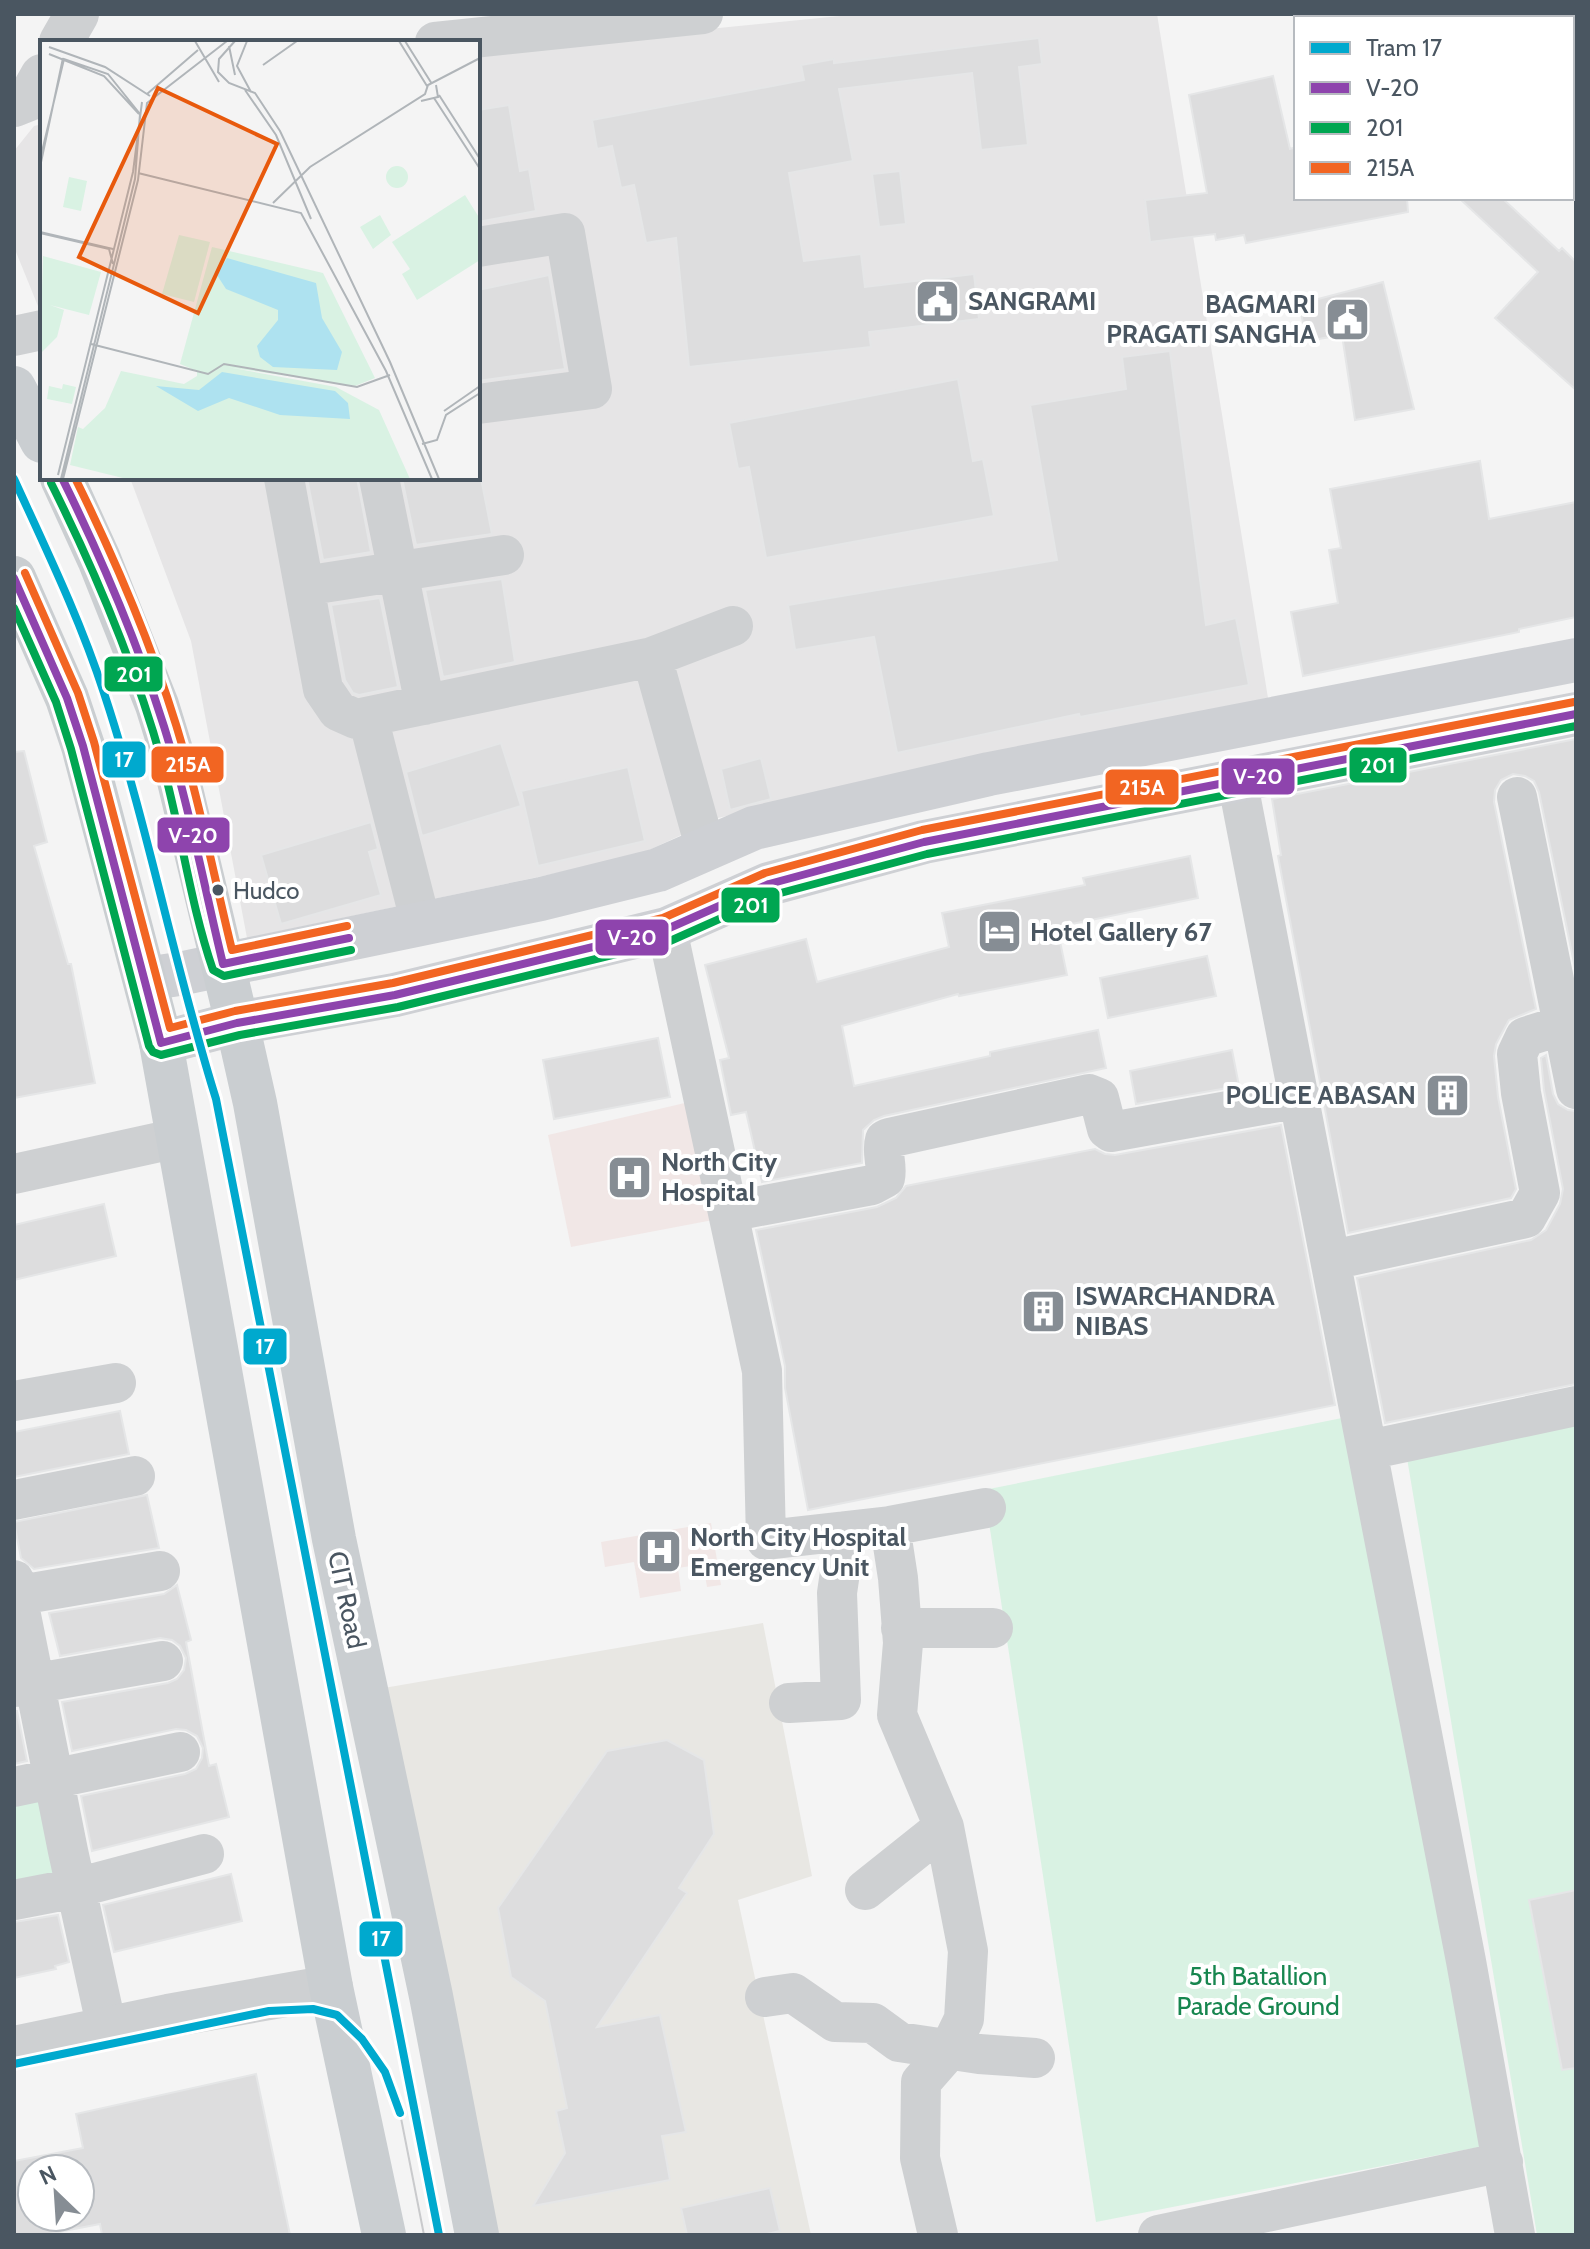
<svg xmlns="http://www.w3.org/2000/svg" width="1590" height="2249" font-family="Cabin,sans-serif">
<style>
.commercial{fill:#e8e7e3}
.education{fill:#e6e5e6}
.medical{fill:#f1e7e6}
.green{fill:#d9f2e3}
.building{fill:#ddddde;stroke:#e5e6e7;stroke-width:2;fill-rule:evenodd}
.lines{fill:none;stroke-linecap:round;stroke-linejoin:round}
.minor{stroke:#ced0d2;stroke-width:40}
.tertiary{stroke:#ced0d2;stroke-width:44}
.secondary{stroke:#ced0d4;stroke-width:44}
.primary{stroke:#caced1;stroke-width:44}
.tram{stroke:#c9cacc;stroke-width:2}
.bus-1-casing{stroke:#fff;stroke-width:14}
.bus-2-casing{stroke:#fff;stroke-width:14}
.bus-3-casing{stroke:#fff;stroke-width:14}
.bus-1{stroke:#8e44ad;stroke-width:8}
.bus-2{stroke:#00a651;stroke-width:8}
.bus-3{stroke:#f26522;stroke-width:8}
.tram-1-casing{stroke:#fff;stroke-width:14}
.tram-1{stroke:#00a9ce;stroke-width:8}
.bus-dot{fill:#4a5661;stroke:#fff;stroke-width:3}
.labels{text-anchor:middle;stroke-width:8;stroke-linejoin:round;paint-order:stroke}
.bus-label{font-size:24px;fill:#4a5661;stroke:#fff;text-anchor:start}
.poi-label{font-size:26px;font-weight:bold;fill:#4a5661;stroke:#fff;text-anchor:start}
.street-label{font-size:26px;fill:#4a5661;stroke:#fff}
.park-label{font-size:26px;fill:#17864f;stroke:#fff}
.inset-road{fill:none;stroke:#b0b5b9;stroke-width:2}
.view{fill:#e8590c;fill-opacity:0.15;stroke:#e8590c;stroke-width:4}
.inset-edge{fill:none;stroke:#4a5661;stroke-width:4}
.line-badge{stroke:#fff;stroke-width:3}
.badge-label{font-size:22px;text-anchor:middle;font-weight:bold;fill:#fff}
</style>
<rect width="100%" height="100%" fill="#f4f4f4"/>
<path class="commercial" d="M763,1623L812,1876L738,1900L811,2235H497L378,1689Z"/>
<path class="education" d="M860,14H1157L1268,698L927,769L718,818L634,857L247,938L191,641L130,478H478V57L598,40Z
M42,124V316L14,247V151L34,126Z"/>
<path class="medical" d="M689,1102L713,1220L571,1247L548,1135Z
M711,1523L721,1585L707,1587L703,1564L678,1568L681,1591L640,1598L634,1562L605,1567L601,1542Z"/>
<path class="green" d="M1352,1416L1484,2146L1096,2222L984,1490Z
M1576,1423V2235H1537L1407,1458Z
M47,1789L65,1876L14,1886V1796Z"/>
<path class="building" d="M1039,38L1042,64L1019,67L1028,145L981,150L972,73L839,89L853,161L789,173L804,261L861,254L865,287L974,274L979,319L869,332L871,347L689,367L676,238L646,243L634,185L621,188L612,146L597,149L592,120L804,80L801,65L834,59V63Z
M1273,76L1290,149L1296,147V198H1407L1408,212L1246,243L1244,235L1216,240L1215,234L1150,242L1145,200L1207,193L1189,95Z
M509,105L520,171L529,169L536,211L478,222V110Z
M900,171L906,224L879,227L872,174Z
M1459,198H1502L1559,251L1562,248L1576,262V390L1495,318L1538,272Z
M549,275L565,369L478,381V290Z
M1383,282L1414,409L1355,420L1342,335L1307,341L1299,304Z
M1170,351L1206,625L1236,618L1249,685L1080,717L1079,714L897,753L874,637L795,650L788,605L1057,560L1030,405L1126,389L1122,357Z
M958,379L973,461L983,459L994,516L766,558L749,467L738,469L729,423Z
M1480,461L1489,519L1576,502V617L1519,629V632L1303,676L1291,612L1338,603L1329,550L1341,548L1330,489Z
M307,478H357L371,552L323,560Z
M402,478H481L492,534L416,545Z
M502,579L515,662L443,677L425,590Z
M380,598L398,687L359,695L353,693L345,680L331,605Z
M1576,739V973L1539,792L1534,781L1525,776L1513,774L1501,780L1495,790L1494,802L1536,1009L1509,1020L1496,1044L1494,1056L1498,1097L1516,1189L1511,1198L1348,1233L1278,856L1281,855L1272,799Z
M501,743L521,806L422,836L406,772Z
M24,751L47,842L34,846L68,964H71L95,1083L14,1098V752Z
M761,758L771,799L730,810L721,769Z
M628,767L645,841L538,866L521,791Z
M371,822L378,849L369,852L381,895L281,924L261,855Z
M1190,856L1198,898L1057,927L1067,975L959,996L958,994L842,1026L854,1086L990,1056V1052L1098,1030L1106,1068L884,1116L874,1120L863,1130L862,1163L762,1182L746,1112L731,1115L720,1060L729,1058L705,965L806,939L817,982L949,947L942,913L1085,885L1083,878Z
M1207,956L1216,996L1108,1018L1100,978Z
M658,1038L670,1097L554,1119L543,1060Z
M1232,1050L1239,1086L1136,1104L1130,1071Z
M1546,1055L1553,1094L1558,1104L1568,1110L1576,1111V1384L1385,1423L1357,1278L1531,1240L1546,1230L1560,1204L1563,1189L1544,1090L1541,1058Z
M1281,1125L1335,1405L808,1510L785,1388V1366L756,1230L877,1207L896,1198L906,1186L1095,1149L1105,1154L1115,1155Z
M104,1204L116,1256L14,1280V1225Z
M120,1411L129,1454L14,1477V1432Z
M147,1495L159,1548L34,1569L21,1558L14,1522Z
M177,1585L191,1640L186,1642L209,1766L216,1764L229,1817L92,1851L81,1796L185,1774L196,1769L202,1758L203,1748L197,1736L186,1730L176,1729L72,1751L62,1702L168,1683L177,1679L184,1670L186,1658L180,1646L172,1640L160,1638L60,1656L49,1613L164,1594Z
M14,1711H17L27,1761L14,1764Z
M667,1740L704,1760L714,1834L679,1888L687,1893L597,2027L660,2015L686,2132L662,2136L670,2180L533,2206L565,2153L556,2111L567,2108L545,2001L511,1977L498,1908L607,1751Z
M231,1874L242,1921L114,1952L103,1905Z
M1576,1890V2068L1562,2070L1529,1900Z
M58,1915L69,1962L55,1966L56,1969L14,1978V1922Z
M256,2074L290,2235H102L100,2224L43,2235H14V2161L83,2148L76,2114ZM32,2169H80V2217H32Z
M770,2188L780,2231L763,2235H687L681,2208Z"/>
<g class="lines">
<path class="minor" d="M435,42L703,14
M478,247L565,233L592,389L478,404
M14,336L42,330
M284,478L323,689L338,711L356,719L652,657L733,626
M379,478L425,705
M304,586L504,555
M652,657L706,850
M368,717L421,924
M1237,779L1466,1961L1515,2235
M1517,797L1576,1089
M667,929L762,1371L766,1540L890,1526L986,1508
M14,1174L178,1138
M728,1212L872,1185L885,1178C888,1165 881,1153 885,1140L889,1138L1089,1094L1099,1098L1107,1129L1111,1132L1301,1098
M1332,1260L1526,1218L1540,1193L1521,1093L1517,1054L1525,1037L1576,1021
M14,1401L116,1383
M1368,1450L1576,1406
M14,1500L135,1476
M890,1526L898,1578L903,1643L897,1715L944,1827L968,1951L964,2019L949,2050L921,2082L920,2158L938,2235
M14,1580L68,1851L107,2029
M14,1596L160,1571
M901,1628H993
M14,1687L163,1661
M789,1703L841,1700L837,1593L846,1531
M14,1787L180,1752
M865,1890L944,1827
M14,1900L76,1888L204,1854
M765,1997L793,1993L835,2022L873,2023L899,2042L979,2054L1035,2058
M1158,2235L1503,2162"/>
<path class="tertiary" d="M61,42L77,14
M14,105L29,99L42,76
M14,2048L168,2016L331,1987"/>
<path class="secondary" d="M145,979L179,974L541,899L658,870L754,828L989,774L1576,660
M161,1043L237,1023L395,995L667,929L769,884L924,842L1576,714"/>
<path class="primary" d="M14,388L42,441
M62,478L99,559L157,705L174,760L237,1023L255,1103L334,1539L431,1996L477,2235
M14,578L67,698L83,746L161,1043L331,1987L384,2235"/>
<path class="tram" d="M400,2113L424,2235"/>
<defs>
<path id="bus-1" d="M62,478C106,567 145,660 173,756C193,824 206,895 223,964L349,938
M14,578L67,698L83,746L161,1043L237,1023L395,995L667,929L769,884L924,842L1576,714"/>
<path id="bus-2" d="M51,483C96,573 135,665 162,762C181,830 190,903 213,970L224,976L351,950
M14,608L56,702L71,749L149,1046L153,1052L161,1055L240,1035L398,1007L670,941L773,895L927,854L1576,726"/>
<path id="bus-3" d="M75,478C119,567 158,659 185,755C203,819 216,885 232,950L347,926
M25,573L78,693L94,742L170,1028L235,1011L393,983L663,918L765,873L922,830L1574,702"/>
</defs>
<use href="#bus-1" class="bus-1-casing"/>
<use href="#bus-2" class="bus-2-casing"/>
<use href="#bus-3" class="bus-3-casing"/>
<use href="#bus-1" class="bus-1"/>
<use href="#bus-2" class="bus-2"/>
<use href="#bus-3" class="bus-3"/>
<defs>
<path id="tram-1" d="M14,479C46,549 80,619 104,693C148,826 174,965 216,1099L439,2235
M14,2064L269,2011L313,2009L337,2015L362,2039L385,2072L400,2113"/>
</defs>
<use href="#tram-1" class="tram-1-casing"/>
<use href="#tram-1" class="tram-1"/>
</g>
<defs>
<symbol id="civic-square" viewBox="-11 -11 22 22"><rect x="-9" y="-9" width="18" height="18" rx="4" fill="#868d94" stroke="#fff"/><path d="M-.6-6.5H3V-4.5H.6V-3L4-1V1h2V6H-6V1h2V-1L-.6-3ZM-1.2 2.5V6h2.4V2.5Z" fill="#fff"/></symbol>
<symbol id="hotel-square" viewBox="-11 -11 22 22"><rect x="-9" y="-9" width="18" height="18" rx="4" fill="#868d94" stroke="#fff"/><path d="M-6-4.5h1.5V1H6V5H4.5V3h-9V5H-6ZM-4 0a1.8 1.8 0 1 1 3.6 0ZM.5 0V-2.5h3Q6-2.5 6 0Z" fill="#fff"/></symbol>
<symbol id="building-square" viewBox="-11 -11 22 22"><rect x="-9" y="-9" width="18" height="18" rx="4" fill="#868d94" stroke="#fff"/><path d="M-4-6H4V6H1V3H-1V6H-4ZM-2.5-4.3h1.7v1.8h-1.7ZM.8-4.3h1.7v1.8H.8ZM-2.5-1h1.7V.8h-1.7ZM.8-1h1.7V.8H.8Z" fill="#fff"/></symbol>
<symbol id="hospital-square" viewBox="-11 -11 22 22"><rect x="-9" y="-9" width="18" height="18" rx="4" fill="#868d94" stroke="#fff"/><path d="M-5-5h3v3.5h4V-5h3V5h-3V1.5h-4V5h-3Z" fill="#fff"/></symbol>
</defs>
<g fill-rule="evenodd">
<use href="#civic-square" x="912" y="276" width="51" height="51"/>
<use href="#civic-square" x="1322" y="294" width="51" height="51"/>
<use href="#hotel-square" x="974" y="906" width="51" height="51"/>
<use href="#building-square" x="1422" y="1070" width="51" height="51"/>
<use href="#hospital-square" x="604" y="1152" width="51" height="51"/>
<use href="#building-square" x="1018" y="1286" width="51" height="51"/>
<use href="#hospital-square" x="634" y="1526" width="51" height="51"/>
</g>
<circle class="bus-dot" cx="218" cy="890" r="7"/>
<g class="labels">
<g class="bus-label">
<text x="233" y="899">Hudco</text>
</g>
<g class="poi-label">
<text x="968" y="310">SANGRAMI</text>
<text x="1316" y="313" text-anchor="end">BAGMARI<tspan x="1316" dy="30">PRAGATI SANGHA</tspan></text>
<text x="1030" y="941">Hotel Gallery 67</text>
<text x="1416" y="1104" text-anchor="end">POLICE ABASAN</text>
<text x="661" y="1171">North City<tspan x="661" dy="30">Hospital</tspan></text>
<text x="1075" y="1305">ISWARCHANDRA<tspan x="1075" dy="30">NIBAS</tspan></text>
<text x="690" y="1546">North City Hospital<tspan x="690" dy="30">Emergency Unit</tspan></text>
</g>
<g class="street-label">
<text transform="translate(347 1600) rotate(78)" y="9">CIT Road</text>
</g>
<g class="park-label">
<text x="1258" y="1985">5th Batallion<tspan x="1258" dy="30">Parade Ground</tspan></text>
</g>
</g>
<g transform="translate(40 40)">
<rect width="440" height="440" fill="#f4f4f4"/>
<path d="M346 137a11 11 0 1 1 22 0a11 11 0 1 1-22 0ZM29,137L47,141L41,171L23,167ZM425,155L440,179V220L377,260L362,234L370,229L352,202ZM340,175L351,195L333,209L320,187ZM139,195L170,202L154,262L122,254ZM172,207L283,233L335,338L315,346L187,327L296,347L339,370L370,439H87L30,425L38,387L43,389L65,368L81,331L144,344L157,336V331L140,324ZM3,216L61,232L49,275L10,265L24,270L17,297L0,314ZM23,344L36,347L32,364L7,359L9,346L22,349Z" fill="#d9f2e3"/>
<path d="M187,218L276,243L282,278L302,312L297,330L233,327L220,317L217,306L238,280V270L186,249L177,235ZM182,332L295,351L308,363L310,379L240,375L189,358L158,371L116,346L159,350Z" fill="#aee2f0"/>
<path class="inset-road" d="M155,1L179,42M195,1L179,19L178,32L189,43L215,53L240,91L350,322L399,439M207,1L197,26L211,52M359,1L387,46M365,1L392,44M189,6L195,35M9,7L65,27L110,56M9,14L64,36L99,74M223,25L257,1M205,50L236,95L271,179M107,54L158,10M399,55L440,119M394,58L440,129M381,61L398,57L396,45M0,120L24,19L68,34L100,74L95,139L21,439M0,127L23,18M98,133L261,173L346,331L392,439M233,163L270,127L385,54L388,45L440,18M0,192L73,209M0,193L69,209L73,224M51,304L168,334L184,324L317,347L350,335M404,371L440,346M382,404L397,400L406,375L440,353M18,435L93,132L102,62M23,439L98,140L107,63L187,1"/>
<path class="view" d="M118,48L237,104L158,273L39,217Z"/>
<rect width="440" height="440" class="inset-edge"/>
</g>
<g class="line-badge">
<rect x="103" y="655" width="61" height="38" rx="8" fill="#00a651"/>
<rect x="101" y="740" width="46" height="39" rx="8" fill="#00a9ce"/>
<rect x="150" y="745" width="75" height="39" rx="8" fill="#f26522"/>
<rect x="1348" y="746" width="60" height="38" rx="8" fill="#00a651"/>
<rect x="1220" y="757" width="76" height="39" rx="8" fill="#8e44ad"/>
<rect x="1104" y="768" width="76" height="38" rx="8" fill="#f26522"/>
<rect x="156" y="816" width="75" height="38" rx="8" fill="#8e44ad"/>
<rect x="720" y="886" width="61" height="38" rx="8" fill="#00a651"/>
<rect x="594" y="918" width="76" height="39" rx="8" fill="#8e44ad"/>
<rect x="242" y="1327" width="46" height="39" rx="8" fill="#00a9ce"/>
<rect x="358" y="1920" width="46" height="38" rx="8" fill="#00a9ce"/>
</g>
<g class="badge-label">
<text x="134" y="682">201</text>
<text x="124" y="767">17</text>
<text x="188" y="772">215A</text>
<text x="1378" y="773">201</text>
<text x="1258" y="784">V-20</text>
<text x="1142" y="795">215A</text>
<text x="193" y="843">V-20</text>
<text x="751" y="913">201</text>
<text x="632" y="945">V-20</text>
<text x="265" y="1354">17</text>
<text x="381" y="1946">17</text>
</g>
<rect width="1590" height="2249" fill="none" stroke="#4a5661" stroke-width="32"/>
<rect x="1294" y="16" width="280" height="184" fill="#ffffff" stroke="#b7bbc0" stroke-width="2"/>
<rect x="1310" y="42" width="40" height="12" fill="#00a9ce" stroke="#b7bbc0" stroke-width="2"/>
<text x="1366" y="56" font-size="24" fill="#4a5661">Tram 17</text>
<rect x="1310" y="82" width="40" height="12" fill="#8e44ad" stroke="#b7bbc0" stroke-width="2"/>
<text x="1366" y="96" font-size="24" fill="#4a5661">V-20</text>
<rect x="1310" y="122" width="40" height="12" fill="#00a651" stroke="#b7bbc0" stroke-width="2"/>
<text x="1366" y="136" font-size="24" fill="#4a5661">201</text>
<rect x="1310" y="162" width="40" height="12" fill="#f26522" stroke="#b7bbc0" stroke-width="2"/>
<text x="1366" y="176" font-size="24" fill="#4a5661">215A</text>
<g transform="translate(56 2193) rotate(335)"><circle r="38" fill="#ffffff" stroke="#b7bbc0" stroke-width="2"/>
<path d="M0-6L14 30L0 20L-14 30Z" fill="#868d94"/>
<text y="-12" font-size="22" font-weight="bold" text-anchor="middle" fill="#4a5661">N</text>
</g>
</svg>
